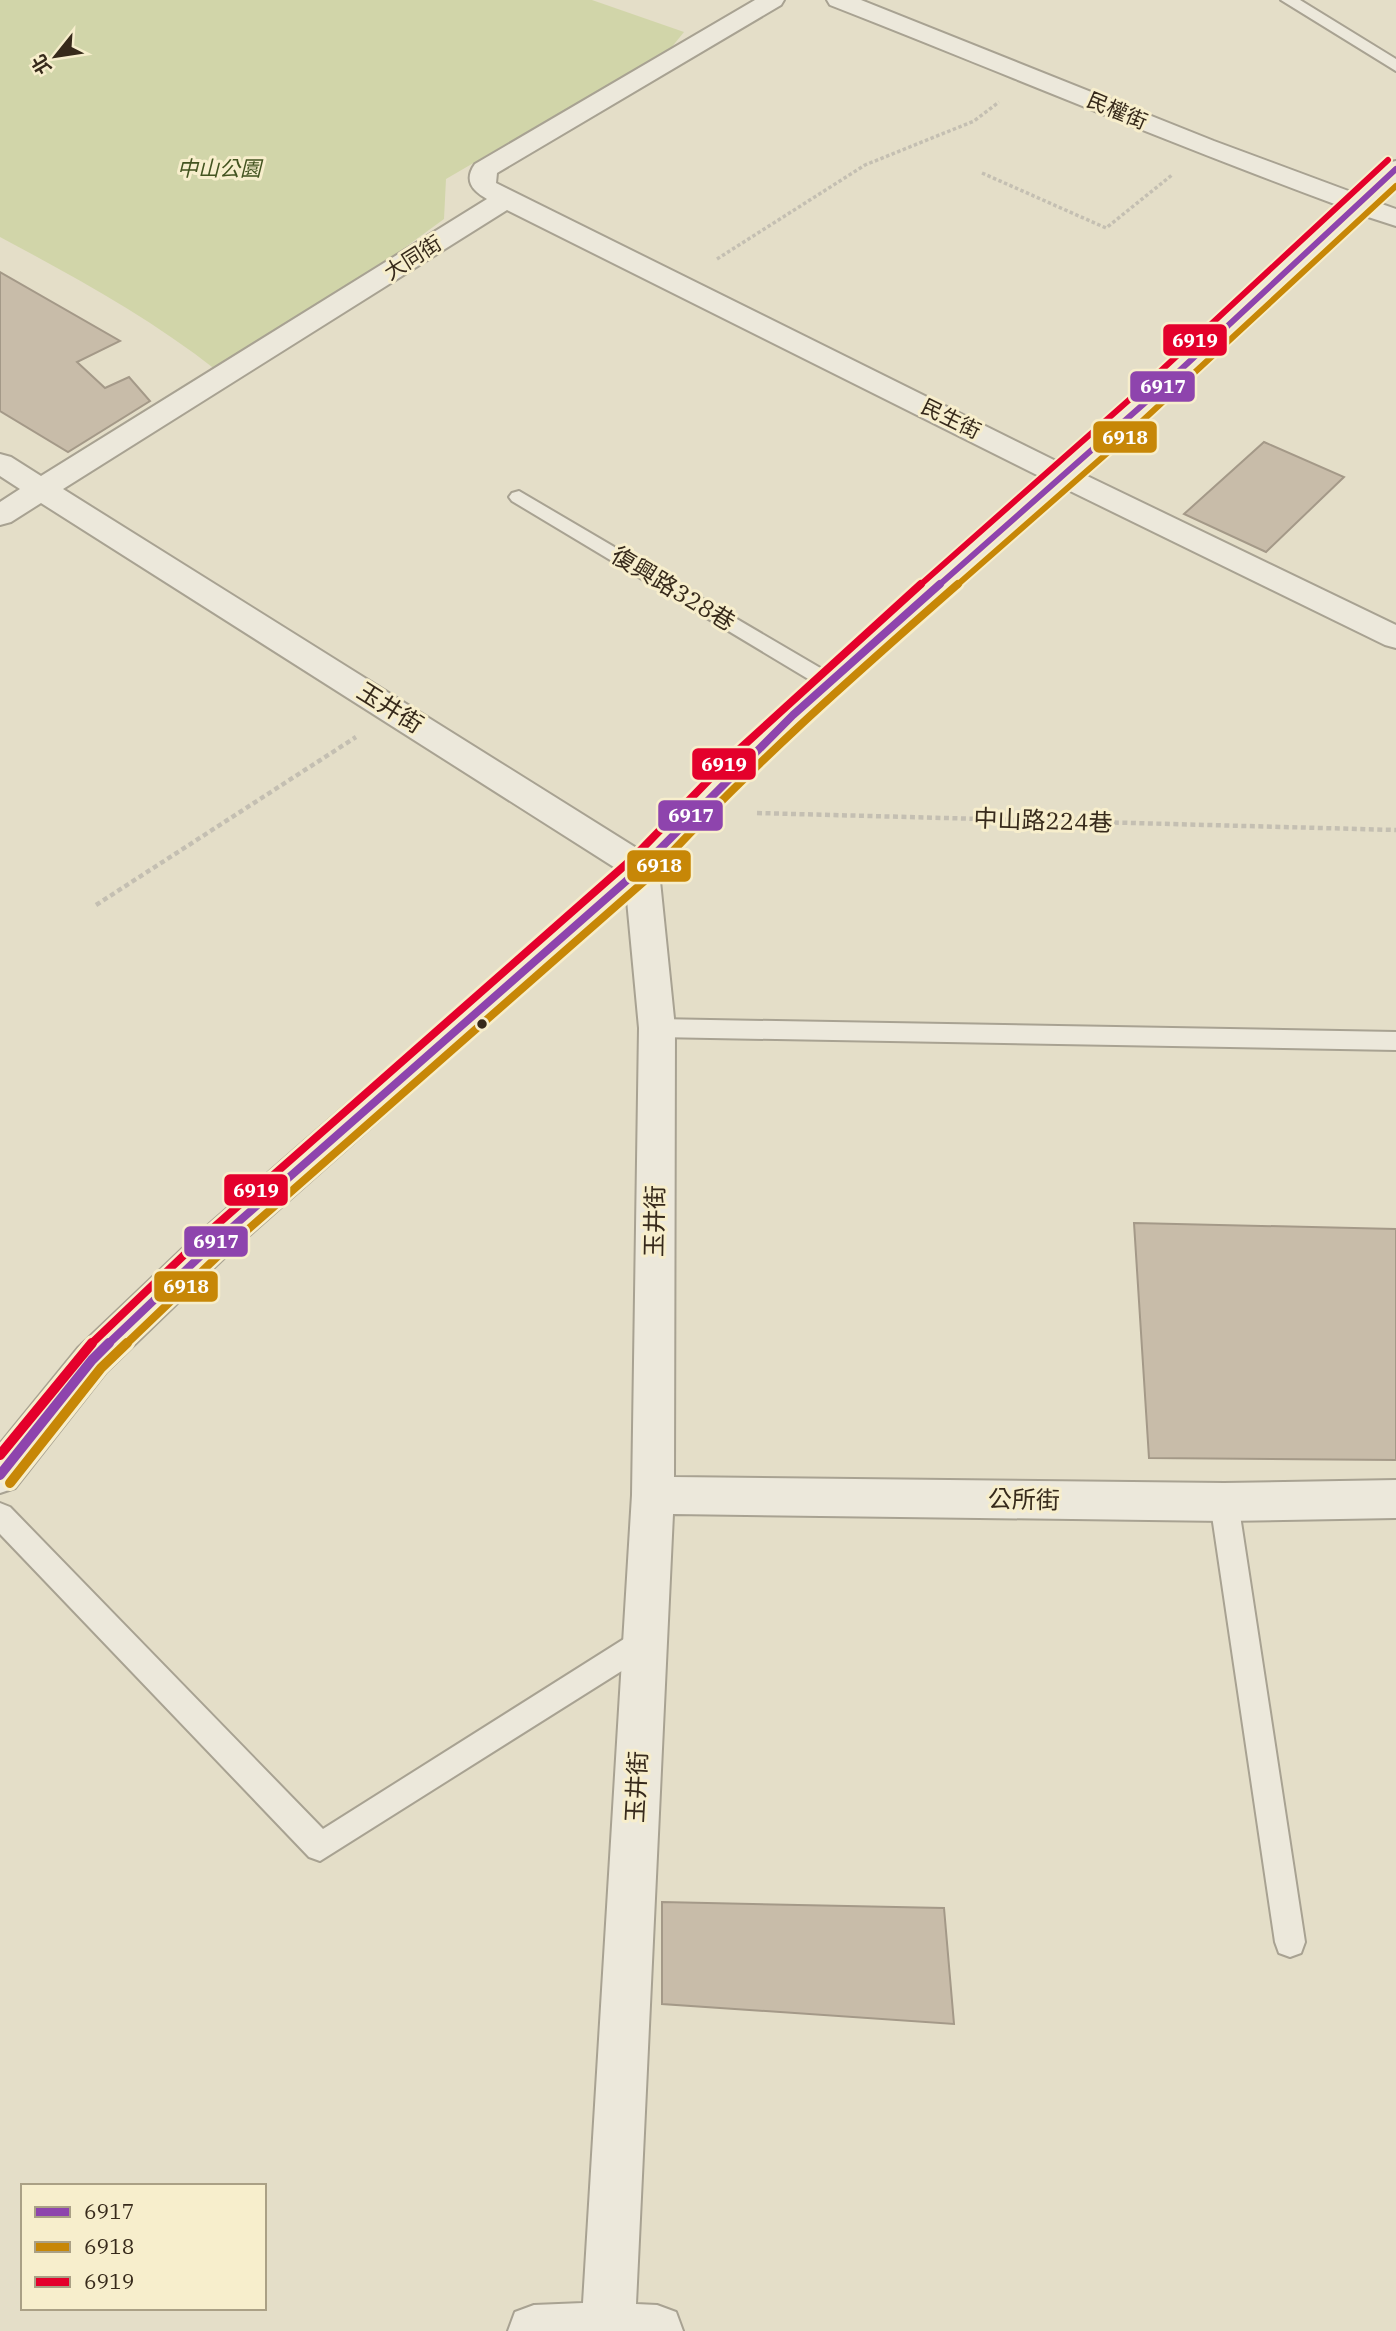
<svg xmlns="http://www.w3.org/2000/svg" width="1396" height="2331" font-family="'IBM Plex Serif','Noto Sans TC',serif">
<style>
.green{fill:#d1d5a9}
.building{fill:#c8bca9;stroke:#a49988;stroke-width:2}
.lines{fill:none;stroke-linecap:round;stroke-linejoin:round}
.lane-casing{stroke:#a8a292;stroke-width:4}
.street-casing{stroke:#a8a292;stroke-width:4}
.path-far1{stroke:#c4bfb2;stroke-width:3.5;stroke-dasharray:3.5 2.5;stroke-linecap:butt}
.path{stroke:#c4bfb2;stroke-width:4.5;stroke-dasharray:5 3.5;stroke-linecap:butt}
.lane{fill:#ece8db;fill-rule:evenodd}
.street{fill:#ece8db;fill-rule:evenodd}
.bus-1-far2-casing{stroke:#f7eecc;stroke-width:10}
.bus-1-far1-casing{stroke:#f7eecc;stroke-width:13}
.bus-1-casing{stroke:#f7eecc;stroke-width:16}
.bus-2-far2-casing{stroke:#f7eecc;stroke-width:10}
.bus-2-far1-casing{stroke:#f7eecc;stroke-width:13}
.bus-2-casing{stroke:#f7eecc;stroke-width:16}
.bus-3-far2-casing{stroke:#f7eecc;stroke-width:10}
.bus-3-far1-casing{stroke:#f7eecc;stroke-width:13}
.bus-3-casing{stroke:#f7eecc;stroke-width:16}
.bus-1-far2{stroke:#8e44ad;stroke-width:6}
.bus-1-far1{stroke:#8e44ad;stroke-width:8}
.bus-1{stroke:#8e44ad;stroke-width:10}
.bus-2-far2{stroke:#c78707;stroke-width:6}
.bus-2-far1{stroke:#c78707;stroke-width:8}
.bus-2{stroke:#c78707;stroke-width:10}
.bus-3-far2{stroke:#e4002b;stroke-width:6}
.bus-3-far1{stroke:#e4002b;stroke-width:8}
.bus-3{stroke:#e4002b;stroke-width:10}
.bus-dot{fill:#372a1b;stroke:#f7eecc;stroke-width:2.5}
.labels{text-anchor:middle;stroke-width:6;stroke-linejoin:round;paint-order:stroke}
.far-street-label{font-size:21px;fill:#372a1b;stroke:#f7eecc}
.far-park-label{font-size:21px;font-style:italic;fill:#435420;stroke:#f7eecc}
.street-label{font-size:24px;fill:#372a1b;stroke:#f7eecc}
.line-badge{stroke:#f7eecc;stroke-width:2.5}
.badge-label{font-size:19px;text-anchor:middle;font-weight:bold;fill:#fff}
</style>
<rect width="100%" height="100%" fill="#e4dec8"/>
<path class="green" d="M0,0H592L684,32L671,48L446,179L444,219L366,276L216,370C150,318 75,277 0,237Z"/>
<path class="building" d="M0,272L120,341L77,362L105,388L129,377L150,401L68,452L0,411Z
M1264,442L1344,477L1266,552L1184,514Z
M1134,1223L1396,1229V1460L1149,1458Z
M662,1902L944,1908L954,2024L662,2004Z"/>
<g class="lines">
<defs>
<path id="lane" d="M1281,0H1300L1396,59V71Z
M519,491L834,676L837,681L834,686H820L512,501L509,497L512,493Z
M657,1019L1396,1032V1050L657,1037L649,1034L645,1028L649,1022Z
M1224,1490L1234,1494L1238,1502L1305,1942L1301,1953L1290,1957L1279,1953L1275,1942L1210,1502L1214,1494Z
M0,1503L10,1507L323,1829L635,1632L645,1628L655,1632L659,1641L655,1650L320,1861L309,1857L0,1534Z"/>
<path id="street" d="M755,0H784L781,5L497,173L496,183L1060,463L1340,206C1169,143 1001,72 830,5L827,0H861L1214,141L1354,193L1387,163L1396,161V183L1376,202L1396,209V226L1362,215L1083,474L1396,625V648L1385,645L1066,489C926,613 784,732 659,871L675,1028L674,1477L1224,1483L1396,1480V1518L1224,1521L673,1514L636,2304L657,2305L676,2312L683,2331H508L515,2312L534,2305L583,2303L632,1495L639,1028L627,900L226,1256L106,1372L15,1488L0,1493V1444L78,1348L198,1234L617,869L41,503L11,522L0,525V502L20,489L0,476V454L11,457L41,476L487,199C473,191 463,181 475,164ZM507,210L1043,478C904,598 762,714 638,849L63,489Z"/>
</defs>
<use href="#lane" class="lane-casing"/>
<use href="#street" class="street-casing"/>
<path class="path-far1" d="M982,173L1106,228L1172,175
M717,259L865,165L974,121L999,102"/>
<path class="path" d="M757,813L1396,830
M96,905L356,737"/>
<use href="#lane" class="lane"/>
<use href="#street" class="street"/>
<defs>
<path id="bus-1-far2" d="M938,586L1147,401L1396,169"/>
<path id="bus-1-far1" d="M107,1345L212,1245L641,868L793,715L940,584"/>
<path id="bus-1" d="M0,1475L92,1360L109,1343"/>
<path id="bus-2-far2" d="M956,586L1113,448L1396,186"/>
<path id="bus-2-far1" d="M125,1345L220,1254L649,877C745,771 851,678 958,584"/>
<path id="bus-2" d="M10,1483L101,1368L127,1343"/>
<path id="bus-3-far2" d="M919,586L1138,392L1388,160"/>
<path id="bus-3-far1" d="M90,1345L204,1236L632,859L732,756L921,584"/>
<path id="bus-3" d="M0,1455L92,1343"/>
</defs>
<use href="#bus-1-far2" class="bus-1-far2-casing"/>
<use href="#bus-1-far1" class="bus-1-far1-casing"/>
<use href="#bus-1" class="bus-1-casing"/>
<use href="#bus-2-far2" class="bus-2-far2-casing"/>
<use href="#bus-2-far1" class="bus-2-far1-casing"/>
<use href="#bus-2" class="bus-2-casing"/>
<use href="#bus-3-far2" class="bus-3-far2-casing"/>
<use href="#bus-3-far1" class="bus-3-far1-casing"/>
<use href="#bus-3" class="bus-3-casing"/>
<use href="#bus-1-far2" class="bus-1-far2"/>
<use href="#bus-1-far1" class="bus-1-far1"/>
<use href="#bus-1" class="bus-1"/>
<use href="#bus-2-far2" class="bus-2-far2"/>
<use href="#bus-2-far1" class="bus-2-far1"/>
<use href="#bus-2" class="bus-2"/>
<use href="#bus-3-far2" class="bus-3-far2"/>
<use href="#bus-3-far1" class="bus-3-far1"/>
<use href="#bus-3" class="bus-3"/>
</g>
<circle class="bus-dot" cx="482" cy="1024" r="6"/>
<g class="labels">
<g class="far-street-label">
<text transform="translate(1117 111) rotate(23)" y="7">民權街</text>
<text transform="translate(413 258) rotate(-32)" y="7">大同街</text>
<text transform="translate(951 419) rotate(26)" y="7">民生街</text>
</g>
<g class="far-park-label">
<text x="219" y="176">中山公園</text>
</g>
<g class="street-label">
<text transform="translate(673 589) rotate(31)" y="8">復興路328巷</text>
<text transform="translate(390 708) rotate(32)" y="8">玉井街</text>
<text transform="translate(1043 821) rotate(2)" y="8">中山路224巷</text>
<text transform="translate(655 1221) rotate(-89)" y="8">玉井街</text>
<text transform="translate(1024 1500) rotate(1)" y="8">公所街</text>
<text transform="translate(637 1787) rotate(-87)" y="8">玉井街</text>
</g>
</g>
<g class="line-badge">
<rect x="1162" y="323" width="66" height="34" rx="7" fill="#e4002b"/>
<rect x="1129" y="370" width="67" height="33" rx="7" fill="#8e44ad"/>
<rect x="1092" y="420" width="66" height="34" rx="7" fill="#c78707"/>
<rect x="691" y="747" width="66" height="34" rx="7" fill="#e4002b"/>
<rect x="657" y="799" width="67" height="33" rx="7" fill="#8e44ad"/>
<rect x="626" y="849" width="66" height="34" rx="7" fill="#c78707"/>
<rect x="223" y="1173" width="66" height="34" rx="7" fill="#e4002b"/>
<rect x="183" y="1225" width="66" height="33" rx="7" fill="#8e44ad"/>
<rect x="153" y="1270" width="66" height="33" rx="7" fill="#c78707"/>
</g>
<g class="badge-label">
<text x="1195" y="347">6919</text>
<text x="1163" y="393">6917</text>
<text x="1125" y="444">6918</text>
<text x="724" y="771">6919</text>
<text x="691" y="822">6917</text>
<text x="659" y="872">6918</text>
<text x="256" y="1197">6919</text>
<text x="216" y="1248">6917</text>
<text x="186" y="1293">6918</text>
</g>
<rect x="21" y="2184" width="245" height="126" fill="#f7eecc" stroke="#aaa085" stroke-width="2"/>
<rect x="35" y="2207" width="35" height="10" fill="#8e44ad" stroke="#aaa085" stroke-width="2"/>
<text x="84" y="2219" font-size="21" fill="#372a1b">6917</text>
<rect x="35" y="2242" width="35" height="10" fill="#c78707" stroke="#aaa085" stroke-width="2"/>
<text x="84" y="2254" font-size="21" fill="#372a1b">6918</text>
<rect x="35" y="2277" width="35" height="10" fill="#e4002b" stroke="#aaa085" stroke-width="2"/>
<text x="84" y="2289" font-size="21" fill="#372a1b">6919</text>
<g transform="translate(56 56) rotate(240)" stroke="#f7eecc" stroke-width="5" paint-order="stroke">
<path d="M0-5L12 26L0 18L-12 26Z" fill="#372a1b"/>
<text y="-10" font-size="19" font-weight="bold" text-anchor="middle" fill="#372a1b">北</text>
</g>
</svg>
